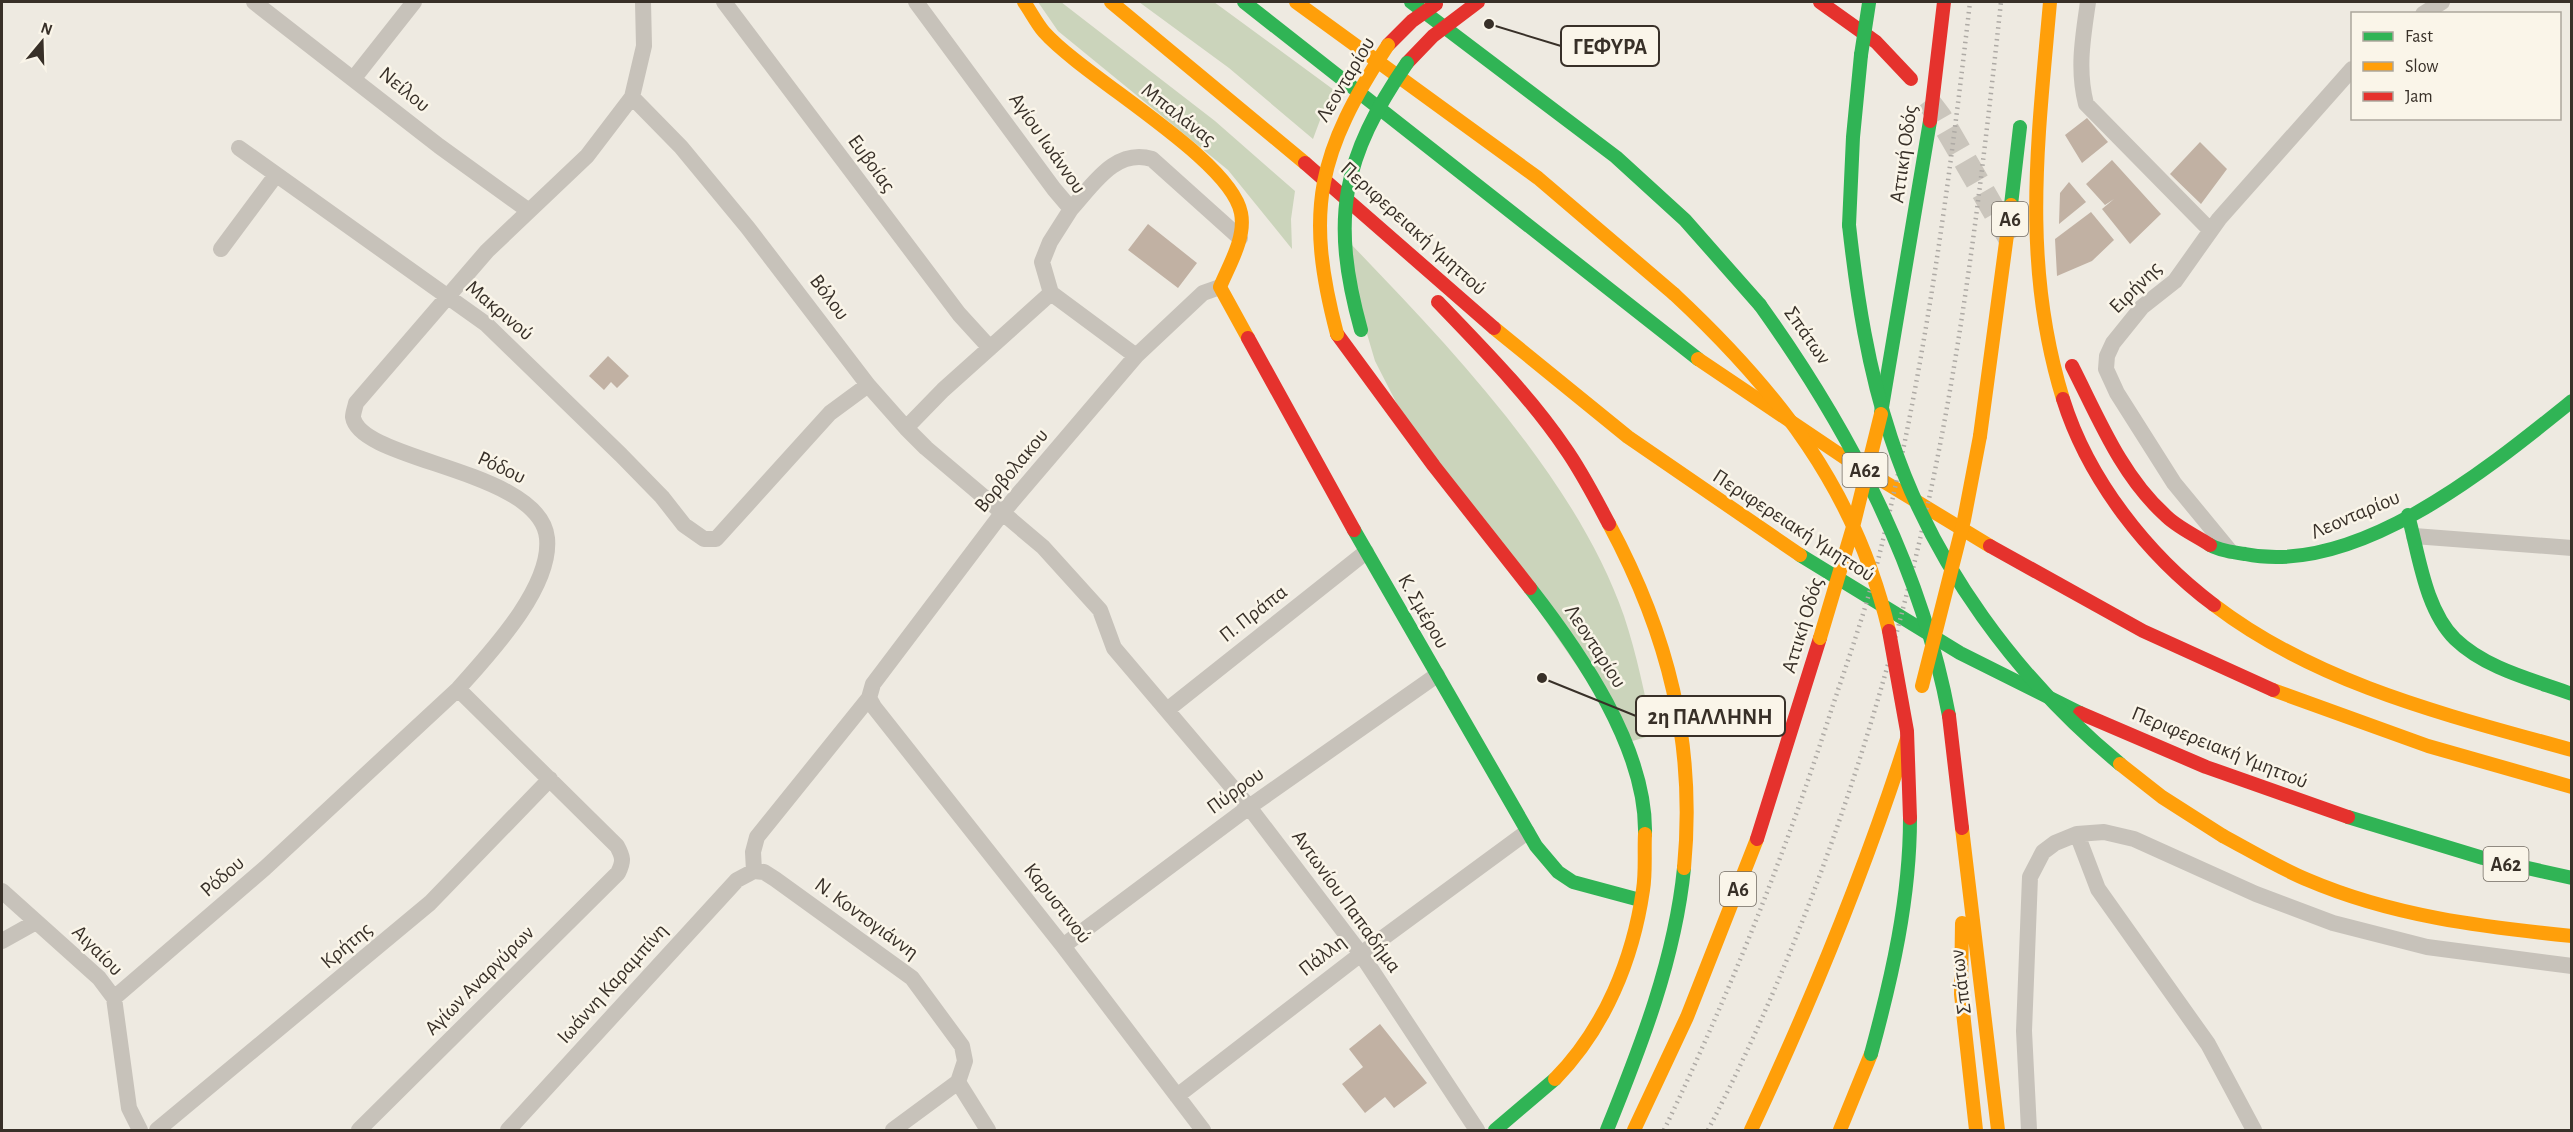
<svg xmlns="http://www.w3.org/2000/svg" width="2573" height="1132" font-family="'Alegreya Sans',sans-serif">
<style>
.green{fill:#cbd4bb}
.building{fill:#c1b1a3}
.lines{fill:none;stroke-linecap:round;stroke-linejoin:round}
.secondary-tunnel{stroke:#cac5bc;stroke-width:24;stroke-dasharray:24 12;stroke-linecap:butt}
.street{stroke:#c7c2ba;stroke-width:16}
.fast{stroke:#30b455;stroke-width:14}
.slow{stroke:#ff9f0a;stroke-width:14}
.jam{stroke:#e5322d;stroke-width:14}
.rail{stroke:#aeaaa5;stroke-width:4.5;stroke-dasharray:1.5 4.5;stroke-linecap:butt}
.fast-bridge{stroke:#30b455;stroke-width:14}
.slow-bridge{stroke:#ff9f0a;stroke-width:14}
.jam-bridge{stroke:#e5322d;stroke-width:14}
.labels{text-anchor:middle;stroke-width:5;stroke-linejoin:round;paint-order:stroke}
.shield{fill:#faf5e9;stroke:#726b62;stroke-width:1.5}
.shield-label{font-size:20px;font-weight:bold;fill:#383028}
.street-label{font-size:21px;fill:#383028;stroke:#faf5e9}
.leader{fill:none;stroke:#383028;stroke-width:2}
.callout-dot{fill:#383028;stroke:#faf5e9;stroke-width:2}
.callout{fill:#faf5e9;stroke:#383028;stroke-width:2}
.callout-label{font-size:22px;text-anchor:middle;font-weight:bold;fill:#383028}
</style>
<rect width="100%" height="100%" fill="#eeeae1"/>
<path class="green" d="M1038,2H1061L1215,121L1295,191L1291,219L1292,249L1228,170L1058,31Z
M1139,2H1214L1334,90L1326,104L1313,139L1229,68Z
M1349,242C1449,346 1576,478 1624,616C1637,655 1645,695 1653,735L1629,742L1397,404L1375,361L1362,317Z"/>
<path class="building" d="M2087,118L2108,142L2082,163L2065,135Z
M2200,142L2227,169L2201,204L2170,174Z
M2112,160L2161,214L2130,244L2102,209L2114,199L2105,205L2086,184Z
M2069,182L2086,202L2059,224L2060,193Z
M2091,212L2114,240L2092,261L2057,276L2055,239Z
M1148,224L1197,263L1178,288L1128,250Z
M608,356L629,376L617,388L611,382L604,390L589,376Z
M1380,1024L1427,1083L1394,1108L1385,1097L1365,1113L1342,1084L1363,1067L1349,1049Z"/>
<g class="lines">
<path class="secondary-tunnel" d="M1927,100L1940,117L2011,240"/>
<path class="street" d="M254,2L439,146L529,211
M724,2L959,314L990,348
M916,2L1054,189L1071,209L1050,242L1042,262L1051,293L1136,356
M2088,2C2083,37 2077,69 2086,104L2210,230
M2423,14L2442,2
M354,78L414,2
M632,97L681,147L748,228L868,385L906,428L926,448L1043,547L1100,610L1114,648L1249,807L1361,954L1477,1130
M239,148L486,324L621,455L662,497L684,525L704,539H716L830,413L868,385
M1071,209C1093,185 1115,148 1152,159L1240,238
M221,249L276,175
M906,428L943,390L1051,293
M2414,536L2572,548
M2230,551L2174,483L2117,393L2106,369L2107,356L2113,343L2142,307L2175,281L2219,219L2352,69
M1167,710L1366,552
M2077,834L2098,889L2208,1044L2254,1130
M754,871L764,872L775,879L912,978L962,1046L965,1061L958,1082L893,1130
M754,871L753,852L757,837L869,698
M2,891L99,978L114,998L129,1108L140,1130
M2,941L36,922
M1063,946L1249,807L1437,675
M114,998L265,868L458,689C489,654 552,588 547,538C540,469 360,462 353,417C353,413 355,408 356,403L487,251L587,156L632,97L644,46L643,2
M958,1082L988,1130
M1177,1096L1361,954L1527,832
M157,1130L430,903L550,779
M359,1130L618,873C624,861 623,857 617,846L458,689
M508,1130L737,880L754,871
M1203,1130L1063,946L874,707L869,698L873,684L1003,512L1136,356L1203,293L1220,287
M2029,1130L2024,1031L2030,877L2043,852L2055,843L2077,834L2104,832L2134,839L2256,894L2333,923L2427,947L2572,966"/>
<path class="fast" d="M1244,2L1698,359
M1411,2L1616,157L1685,220L1760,305
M2011,205L2020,127
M1849,225L1853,137L1861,55
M1881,413L1930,121
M2408,515C2419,555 2425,609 2455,639C2486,669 2534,680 2572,694
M1354,530L1536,846L1558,872L1573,882L1640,900
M2210,545C2219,551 2234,552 2245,554C2357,577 2490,467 2572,401
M1800,555L1960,653L2080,713
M1530,588C1580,652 1647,749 1645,834
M2348,817L2483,858L2572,878
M1495,1130L1555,1079
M1607,1130C1641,1046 1675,959 1684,868"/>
<path class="slow" d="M1024,2C1031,12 1037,24 1044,32C1085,78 1231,159 1241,213C1246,238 1229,265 1220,287L1248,338
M1111,2L1305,163
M1296,2L1538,178L1674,294
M2050,2C2038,140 2021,263 2063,399
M1494,328L1628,437L1800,555
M1698,359L1845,458L1990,546
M1980,436L2011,205
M1609,524C1668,634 1696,743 1684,868
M2214,605C2319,685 2447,715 2572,750
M2273,690L2428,746L2572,787
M1962,828L1998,1130
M2223,836C2251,851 2279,868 2308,880C2392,916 2482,927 2572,936
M1962,923L1961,994L1976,1130
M1555,1079C1605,1028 1633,959 1643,890C1646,872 1644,852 1645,834
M1634,1130L1687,1017L1757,839
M1751,1130C1811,1002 1864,873 1907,739
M1840,1130L1871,1054"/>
<path class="jam" d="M1820,2L1876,42L1911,79
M1388,45L1412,21L1436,4
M1407,63L1433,36L1478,2
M1930,121L1944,2
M1305,163L1494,328
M1438,302C1482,348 1529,395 1565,448C1582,472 1595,498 1609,524
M1337,334L1434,466L1530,588
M1248,338L1354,530
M2072,366C2098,417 2121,475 2164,514C2176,527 2195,535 2210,545
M2063,399C2088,479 2147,555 2214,605
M1990,546L2143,631L2273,690
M2080,713L2206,767L2348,817
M1757,839L1820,638"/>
<path class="rail" d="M1664,1130C1730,993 1786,852 1832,708C1847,663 1863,618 1875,572C1923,384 1948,194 1970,2
M1708,1130C1804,946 1877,729 1923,526C1962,354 1982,177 2001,2"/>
<path class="fast-bridge" d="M1861,55L1869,3
M1849,225C1857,297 1868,369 1891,438C1932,564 2018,680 2120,764
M1760,305C1848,428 1921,565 1949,716
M1361,330C1330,218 1342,158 1407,63
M1871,1054C1892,977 1910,899 1910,818"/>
<path class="slow-bridge" d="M1674,294C1778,391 1856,490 1889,631
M1337,334C1304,209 1318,152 1388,45
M1820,638L1853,527L1881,414
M1922,686L1964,520L1980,436
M2120,764L2162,797L2223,836"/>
<path class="jam-bridge" d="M1889,631L1907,731L1910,818
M1949,716L1962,828"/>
</g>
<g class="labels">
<g class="shield">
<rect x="1992" y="202" width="36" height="34" rx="4.5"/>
<rect x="1842.5" y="453" width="45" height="34" rx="4.5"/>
<rect x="2483.5" y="847" width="45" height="34" rx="4.5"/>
<rect x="1720" y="872" width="36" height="34" rx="4.5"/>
</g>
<g class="shield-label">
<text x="2010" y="226">Α6</text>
<text x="1865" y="477">Α62</text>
<text x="2506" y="871">Α62</text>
<text x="1738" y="896">Α6</text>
</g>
<g class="street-label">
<text transform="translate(1345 79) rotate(-59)" y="7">Λεονταρίου</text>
<text transform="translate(405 89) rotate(39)" y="7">Νείλου</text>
<text transform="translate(1179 114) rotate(38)" y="7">Μπαλάνας</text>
<text transform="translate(1048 143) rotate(55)" y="7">Αγίου Ιωάννου</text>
<text transform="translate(1903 154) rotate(-82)" y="7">Αττική Οδός</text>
<text transform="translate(872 163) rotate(54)" y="7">Ευβοίας</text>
<text transform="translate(1414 228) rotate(42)" y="7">Περιφερειακή Υμηττού</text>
<text transform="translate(2135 287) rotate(-45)" y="7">Ειρήνης</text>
<text transform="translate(830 297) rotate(53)" y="7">Βόλου</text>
<text transform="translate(500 310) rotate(40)" y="7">Μακρινού</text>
<text transform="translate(1808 335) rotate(55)" y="7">Σπάτων</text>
<text transform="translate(502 467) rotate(25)" y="7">Ρόδου</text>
<text transform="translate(1011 470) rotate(-50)" y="7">Βορβολακου</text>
<text transform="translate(2355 514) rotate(-23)" y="7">Λεονταρίου</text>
<text transform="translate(1794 525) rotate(33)" y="7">Περιφερειακή Υμηττού</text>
<text transform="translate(1424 611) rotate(60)" y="7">Κ. Σμέρου</text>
<text transform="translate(1253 613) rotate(-38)" y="7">Π. Πράπα</text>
<text transform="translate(1802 625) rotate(-73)" y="7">Αττική Οδός</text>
<text transform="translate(1596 646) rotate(57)" y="7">Λεονταρίου</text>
<text transform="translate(2220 747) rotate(22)" y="7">Περιφερειακή Υμηττού</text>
<text transform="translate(1235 790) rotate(-36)" y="7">Πύρρου</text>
<text transform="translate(222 876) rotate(-41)" y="7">Ρόδου</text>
<text transform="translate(1347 901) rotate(54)" y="7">Αντωνίου Παπαδήμα</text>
<text transform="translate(1058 903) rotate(52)" y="7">Καρυστινού</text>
<text transform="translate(867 918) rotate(36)" y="7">Ν. Koντογιάννη</text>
<text transform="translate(346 945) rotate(-40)" y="7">Κρήτης</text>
<text transform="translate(98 950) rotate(45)" y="7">Αιγαίου</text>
<text transform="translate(1322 955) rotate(-38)" y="7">Πάλλη</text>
<text transform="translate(479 980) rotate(-45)" y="7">Αγίων Αναργύρων</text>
<text transform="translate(1960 982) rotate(-97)" y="7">Σπάτων</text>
<text transform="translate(612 983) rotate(-48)" y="7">Ιωάννη Καραμπίνη</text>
</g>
</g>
<path class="leader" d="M1489 24L1561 46M1542 678L1636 716"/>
<g class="callout-dot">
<circle cx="1489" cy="24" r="6"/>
<circle cx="1542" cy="678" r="6"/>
</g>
<g class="callout">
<rect x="1561" y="26" width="98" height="40" rx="6"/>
<rect x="1636" y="696" width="149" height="40" rx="6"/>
</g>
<g class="callout-label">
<text x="1610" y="54">ΓΕΦΥΡΑ</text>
<text x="1710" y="724">2η ΠΑΛΛΗΝΗ</text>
</g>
<rect width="2573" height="1132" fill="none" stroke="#383028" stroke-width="6"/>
<rect x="2351" y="12" width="210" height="108" fill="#faf5e9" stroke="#aca69c" stroke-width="1.5"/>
<rect x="2363" y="32" width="30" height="9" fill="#30b455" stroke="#aca69c" stroke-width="1.5"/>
<text x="2405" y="42" font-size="18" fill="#383028">Fast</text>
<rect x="2363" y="62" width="30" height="9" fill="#ff9f0a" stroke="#aca69c" stroke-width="1.5"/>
<text x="2405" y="72" font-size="18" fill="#383028">Slow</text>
<rect x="2363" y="92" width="30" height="9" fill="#e5322d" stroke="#aca69c" stroke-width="1.5"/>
<text x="2405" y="102" font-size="18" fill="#383028">Jam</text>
<g transform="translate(42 42) rotate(19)" stroke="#faf5e9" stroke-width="4.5" paint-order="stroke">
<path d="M0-4.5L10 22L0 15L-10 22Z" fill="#383028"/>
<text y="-9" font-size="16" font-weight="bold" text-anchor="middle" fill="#383028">N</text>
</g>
</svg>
